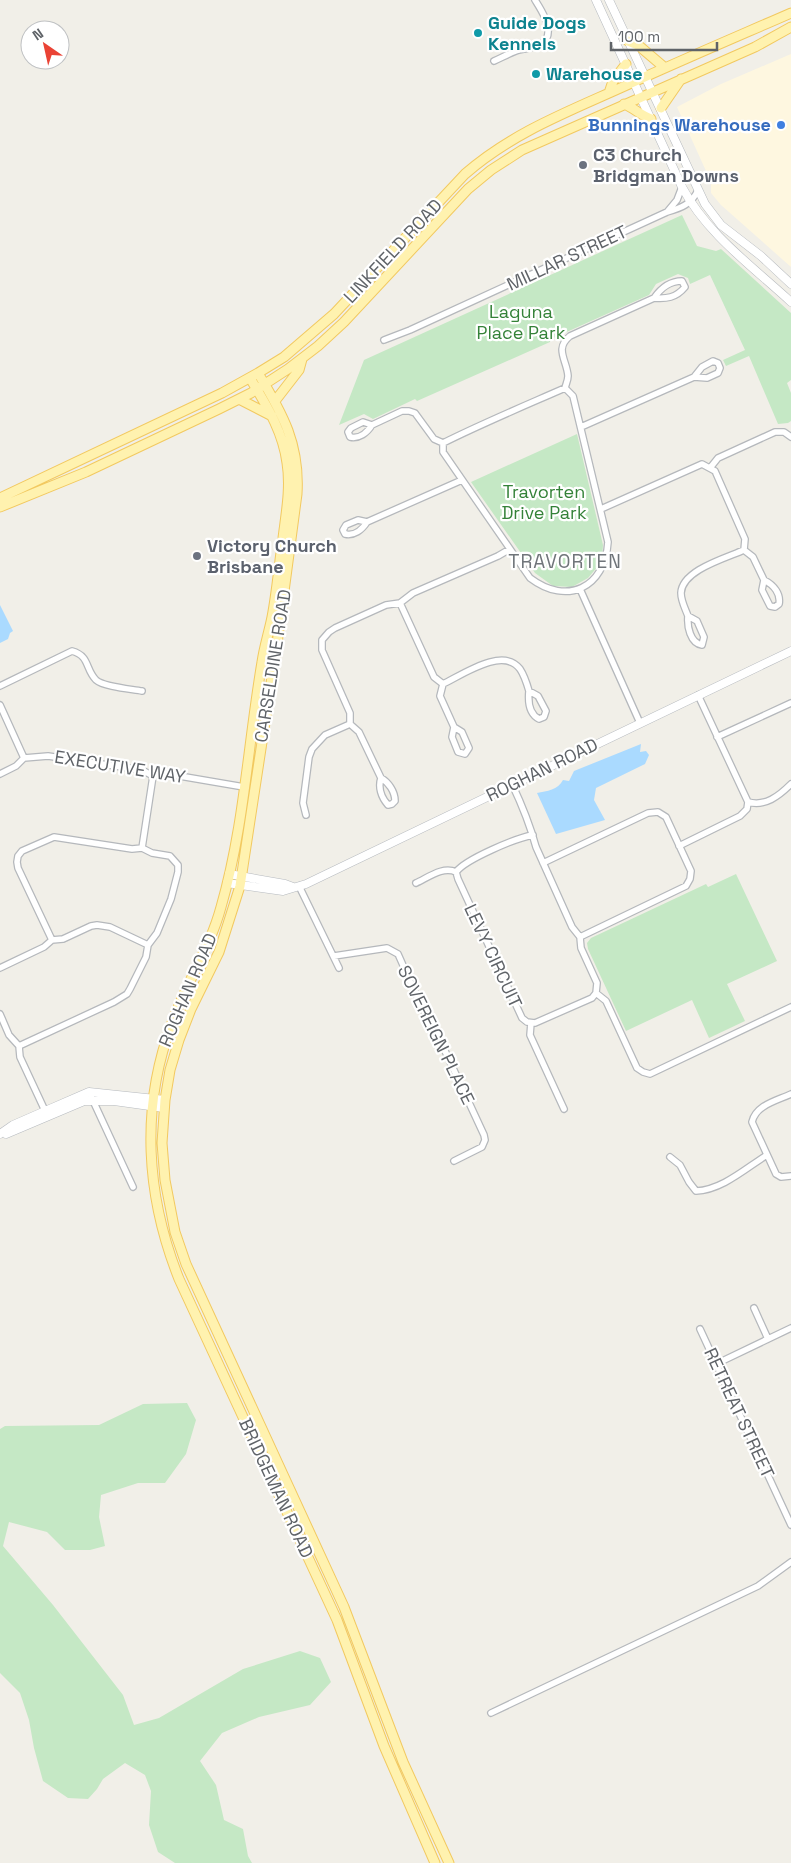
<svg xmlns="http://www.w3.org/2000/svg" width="791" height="1863" font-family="'Space Grotesk',sans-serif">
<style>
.commercial{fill:#fef7e0}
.green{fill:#c5e8c5}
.water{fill:#aadaff}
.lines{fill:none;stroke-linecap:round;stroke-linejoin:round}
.street-casing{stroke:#b5b8bc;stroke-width:8}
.secondary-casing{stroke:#b6babf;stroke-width:9}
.primary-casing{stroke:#f2c960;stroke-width:11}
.street{stroke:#fff;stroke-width:5.5}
.secondary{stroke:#fff;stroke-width:8}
.primary{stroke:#fff2af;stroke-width:9}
.culture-dot{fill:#0f9aa8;stroke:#fff;stroke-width:2}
.shop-dot{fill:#3f7fe0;stroke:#fff;stroke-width:2}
.worship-dot{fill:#6b7280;stroke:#fff;stroke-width:2}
.labels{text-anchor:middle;stroke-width:4.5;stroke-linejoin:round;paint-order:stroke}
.culture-label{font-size:18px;font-weight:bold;fill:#0d838f;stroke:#fff;text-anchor:start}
.shop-label{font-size:18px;font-weight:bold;fill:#366cbe;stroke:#fff;text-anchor:end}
.worship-label{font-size:18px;font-weight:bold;fill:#5b616d;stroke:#fff;text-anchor:start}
.street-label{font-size:18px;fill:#5f6368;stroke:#fff}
.park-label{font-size:18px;fill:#348238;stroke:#fff}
.neighbourhood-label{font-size:19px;letter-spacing:1px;fill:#70757a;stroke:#fff}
</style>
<rect width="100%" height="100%" fill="#f1efe8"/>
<path class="commercial" d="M791,54V267L721,205L711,193V182L677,107L721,84Z"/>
<path class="green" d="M682,215L697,246L716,251L721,249L791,313V380L787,383L791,393V421L788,423L778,424L749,356L726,366L723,360L745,350L710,275L690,284L688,278L678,274L656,284L649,295L551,339L550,342L417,401L415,399L373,419L364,414L339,425L364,360Z
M577,434L603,545L602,558L599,565L588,578L572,587L553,586L535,573L471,482Z
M736,874L777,961L727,984L745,1021L709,1038L692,1000L626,1031L588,949L587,943L591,938L706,884L708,887Z
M187,1403L196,1420L186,1454L165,1483H138L101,1495L99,1517L105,1546L90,1550H65L47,1532L9,1522L3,1546L53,1605L123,1695L134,1725L159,1718L243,1669L300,1651L320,1658L331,1682L310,1705L259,1717L222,1733L200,1761L216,1785L224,1820L243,1829L248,1856L252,1863H175L158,1852L149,1825L151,1791L145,1775L125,1763L103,1779L97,1789L88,1799L68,1798L43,1781L34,1748L29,1720L20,1693L0,1673V1429L5,1426L99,1425L143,1404Z"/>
<path class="water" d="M0,605L13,631L10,633L8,639L0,643Z
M641,744L640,752L646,751L649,755L645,764L596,788L594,800L605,820L556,834L537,793C547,791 558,790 563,780L569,781L574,771Z"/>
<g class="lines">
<defs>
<path id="street" d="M494,61C501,58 508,54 516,51C528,47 550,49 548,29C548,20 540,8 535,0
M667,212L677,200L682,187
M384,340L410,330L667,212C681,208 692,204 698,190
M565,388L573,396L608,542C605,588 567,606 530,578L443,452V443C483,423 524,406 565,388Z
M565,388C566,384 568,380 568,376C567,360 554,349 570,336L654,298C666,299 676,298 685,287L682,281C669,281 661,288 654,298
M363,422L372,425C367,433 359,439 350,437L348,432L351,428Z
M372,425L402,411H409L415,413L434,439L443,443
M581,427L694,377L707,378L718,373L720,368L718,363L713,361L702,367L694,377
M710,468L718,458L775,432H784L791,437
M601,509L702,464L715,471L745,539L744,550L753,557L764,580
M358,520L367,522C362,530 354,536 345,534L343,530L346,525Z
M367,522L462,480
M764,580C774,585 781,594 779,604L775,607L770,606L762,590Z
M580,589L640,723
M688,616C685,608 681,601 681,593C682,570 726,558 744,550
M688,616L697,621L704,637L702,645C690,643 687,626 688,616Z
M443,684C462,675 503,646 520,669C524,675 527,684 529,691
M0,686L72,651C90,656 85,669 96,680C104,687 131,689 142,691
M529,691L538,696L546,711L544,717L539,719C529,714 528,701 529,691Z
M698,695L748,802C765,807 779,796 791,784
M0,705L24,758
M454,727L440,696L443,684L434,677L400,603L413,593L498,556L510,549
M454,727L462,732L469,748L465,754L458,752L452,737Z
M717,737L791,703
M0,774L16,766L24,758L48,756L142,770L153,776L162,773L244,787
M381,778L359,732L350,724V713L322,650V640L329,632L335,628L386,605L400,603
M381,778C388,782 395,791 395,801L392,804L388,805C381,797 378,787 381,778Z
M512,784C522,805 530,825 536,847L572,927L580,937L581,948L597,983L596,993L592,998L535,1023L527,1022L522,1018L458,879L456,872C466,859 516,838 533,835
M306,815L303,803L309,757L312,749L325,735L350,724
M679,846L740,816L747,809L748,802
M142,848L153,776
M543,863L648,813L658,812L666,817L691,871L690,879L686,886L580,937
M416,883C429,877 443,866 456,872
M299,886L339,968
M334,956L387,948L398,954L422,1008L433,1025L484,1135L485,1140L482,1147L454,1161
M0,968L44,947L52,940L63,939L91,926L97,925L110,927L148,945
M596,993L606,1001L637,1068L643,1072L650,1074L791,1007
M0,1014L9,1035L19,1046L20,1057L47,1115
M531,1023L530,1035L564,1109
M19,1046L114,1002L127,994L130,989L146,957L148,945L157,933L171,899L178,872V865L170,856L152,853L142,848L132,849L54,837L22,851L18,856L17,862L18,868L52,940
M89,1092L133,1187
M791,1094C776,1101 756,1105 752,1122L776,1174L781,1177L791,1176
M670,1157L680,1165L689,1182L696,1191C722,1190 746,1168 767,1155
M754,1308L768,1339
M700,1329L791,1525
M716,1364L791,1328
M491,1713L758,1586L791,1562"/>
<path id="secondary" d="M596,0L682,187C707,234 752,266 791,302
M609,0L705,204L721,225L761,256L791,284
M229,874L285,884L293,887
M227,883L283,891L306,884L791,651
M0,1134L13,1125L45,1111L89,1092L165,1100
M6,1134L84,1101H114L164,1108"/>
<path id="primary" d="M628,41L638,45L665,68
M609,93L613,81L626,64
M624,104C634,108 640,115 651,119
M661,108L681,79
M258,373C283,414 300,445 297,494L277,644L240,886L219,952L191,1009L179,1040L170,1070L165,1100L162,1143L165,1180L175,1232L186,1264L344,1607L403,1762L449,1863
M250,378C266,405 283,431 287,463C291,488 286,513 283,538C279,564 277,591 272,617C269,632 264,647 262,662C248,744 244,828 221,907C210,948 186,983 172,1023C140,1108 146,1196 179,1279L337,1620L384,1746L435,1863
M239,399L272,416
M275,401L299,370L302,359
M0,498L222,393L258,373L284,357L334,314L465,174C513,132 570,111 627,85C682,60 736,37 791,13
M0,507L86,472L219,409L251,393L288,369L318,346L344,322L468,189L491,170L522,150L755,47L791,27"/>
</defs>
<use href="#street" class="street-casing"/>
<use href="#secondary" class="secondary-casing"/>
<use href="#primary" class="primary-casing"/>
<use href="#street" class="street"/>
<use href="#secondary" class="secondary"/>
<use href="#primary" class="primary"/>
</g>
<g class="culture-dot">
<circle cx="478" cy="33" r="5"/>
<circle cx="536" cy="74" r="5"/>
</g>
<circle class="shop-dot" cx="781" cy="125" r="5"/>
<g class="worship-dot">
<circle cx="583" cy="165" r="5"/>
<circle cx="197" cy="556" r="5"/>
</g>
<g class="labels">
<g class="culture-label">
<text x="488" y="29">Guide Dogs<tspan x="488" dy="21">Kennels</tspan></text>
<text x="546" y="80">Warehouse</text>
</g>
<g class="shop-label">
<text x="771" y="131">Bunnings Warehouse</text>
</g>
<g class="worship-label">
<text x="593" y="161">C3 Church<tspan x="593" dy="21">Bridgman Downs</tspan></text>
<text x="207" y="552">Victory Church<tspan x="207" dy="21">Brisbane</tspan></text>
</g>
<g class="street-label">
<text transform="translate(393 251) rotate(-47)" y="6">LINKFIELD ROAD</text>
<text transform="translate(567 258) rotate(-25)" y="6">MILLAR STREET</text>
<text transform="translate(273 666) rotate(-81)" y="6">CARSELDINE ROAD</text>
<text transform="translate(120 767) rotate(9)" y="6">EXECUTIVE WAY</text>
<text transform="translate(542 770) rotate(-26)" y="6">ROGHAN ROAD</text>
<text transform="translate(493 956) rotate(65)" y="6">LEVY CIRCUIT</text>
<text transform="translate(188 990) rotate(-67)" y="6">ROGHAN ROAD</text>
<text transform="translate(436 1035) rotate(64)" y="6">SOVEREIGN PLACE</text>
<text transform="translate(739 1413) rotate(65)" y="6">RETREAT STREET</text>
<text transform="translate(276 1488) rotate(65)" y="6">BRIDGEMAN ROAD</text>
</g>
<g class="park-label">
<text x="521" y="318">Laguna<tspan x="521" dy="21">Place Park</tspan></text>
<text x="544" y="498">Travorten<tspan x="544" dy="21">Drive Park</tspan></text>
</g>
<g class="neighbourhood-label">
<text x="565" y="568">TRAVORTEN</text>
</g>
</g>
<g transform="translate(45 45) rotate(326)"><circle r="24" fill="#ffffff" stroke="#bfc1c3"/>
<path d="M0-4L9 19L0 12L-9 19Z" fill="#ea4335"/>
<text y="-8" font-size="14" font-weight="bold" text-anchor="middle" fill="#5f6368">N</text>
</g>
<path d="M611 42v8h106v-8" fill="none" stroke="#5f6368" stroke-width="2.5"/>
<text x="618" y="42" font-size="15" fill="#5f6368" stroke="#ffffff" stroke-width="4" paint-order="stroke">100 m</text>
</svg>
